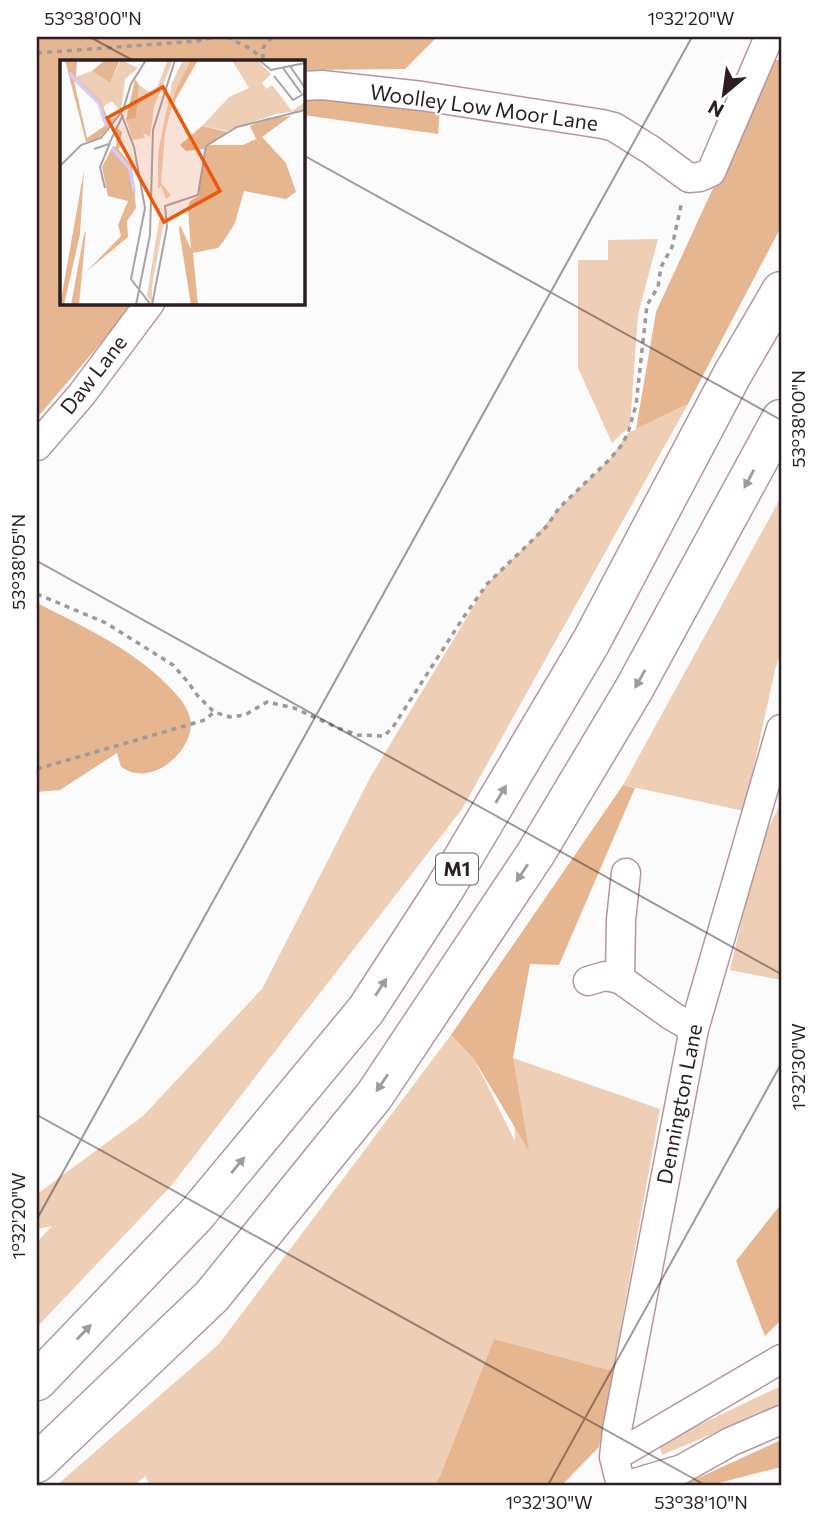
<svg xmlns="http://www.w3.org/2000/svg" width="818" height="1522" font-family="Commissioner,sans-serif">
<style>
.green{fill:#eeceb5}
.forest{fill:#e6b690}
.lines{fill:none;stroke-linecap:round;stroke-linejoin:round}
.minor-casing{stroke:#b5959f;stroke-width:31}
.highway-casing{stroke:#b5959f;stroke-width:41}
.path{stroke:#9f999b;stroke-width:3.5;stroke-dasharray:5 5;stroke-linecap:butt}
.minor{stroke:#fff;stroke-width:28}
.highway{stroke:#fff;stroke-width:38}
.oneway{fill:#a09a9c}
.ticks{fill:none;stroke:#2b1f23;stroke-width:2;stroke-opacity:0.45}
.labels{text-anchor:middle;stroke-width:5;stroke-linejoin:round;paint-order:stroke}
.shield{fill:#fff;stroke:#6b6265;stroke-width:2}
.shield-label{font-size:19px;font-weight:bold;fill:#2b1f23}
.street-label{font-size:21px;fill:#2b1f23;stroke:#fff}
.inset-river{fill:none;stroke:#d4cbf7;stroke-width:3.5}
.inset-road{fill:none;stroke:#a8a3a5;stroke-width:2}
.view{fill:#e8590c;fill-opacity:0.15;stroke:#e8590c;stroke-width:3.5}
.inset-edge{fill:none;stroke:#2b1f23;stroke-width:3.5}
.neatline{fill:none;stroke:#2b1f23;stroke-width:2.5}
.ticks-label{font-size:18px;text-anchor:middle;fill:#2b1f23}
</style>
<rect width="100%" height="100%" fill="#fbfbfb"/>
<path class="green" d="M658,239L638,315L630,426L612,443L578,368V260H608V240Z
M688,404L462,809L171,1186L37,1327V1242L52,1226L37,1229V1194L143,1116L262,989L371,776L487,584L534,538L559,508L609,460L628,433Z
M781,497V652L775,670L744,811L623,785Z
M781,803V980L730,970L759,847Z
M451,1035L474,1059L515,1141L513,1058L660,1109L613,1371L494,1339L440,1476L434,1485H150L145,1476L135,1485H57L219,1344Z
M781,1386V1405L662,1455L659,1444Z"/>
<path class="forest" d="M37,37H437L405,69L303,70V61H61V303H135L37,418Z
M772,60H781V227L688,404L636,429L656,312Z
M303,95L440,109L438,134L303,115Z
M37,603C90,630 144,654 182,701C186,707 192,719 191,726C189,751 161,777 136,773C131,773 125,769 121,767L117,753L60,790L37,792Z
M623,785L635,788L559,965L530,964L513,1058L529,1151L474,1059L451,1035Z
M781,1204V1320L765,1336L736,1261Z
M494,1339L613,1371L599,1447L562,1485H434L440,1476Z
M781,1440V1467L711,1485H683Z"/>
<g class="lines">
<defs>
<path id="minor" d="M303,86L322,85L422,96L602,124L614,127L651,150L689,178L700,177L711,172L769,37
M37,446L82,394L150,303
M620,979L621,920L626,873
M588,981L605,976L620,979L672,1016L694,1029
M614,1457L781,1359
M621,1485L614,1457L617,1430L694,1029L781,729
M628,1485L682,1469L730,1442L781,1420"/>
<path id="highway" d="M37,1381L196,1215L366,1010L444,890L591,642L732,375L781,291
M37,1463L212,1296L374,1096L536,853L634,689L781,419"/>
</defs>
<use href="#minor" class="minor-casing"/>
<use href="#highway" class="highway-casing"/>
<path class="path" d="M227,37L253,50L263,60
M37,53L197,41L215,37
M263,59V48L272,37
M37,594L106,623L173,665L188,682L197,695L214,712L230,717L245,715L267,702L294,708L338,728L358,735L384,736L393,727L463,618L487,584L547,526L559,508L609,460L621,446L628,433L636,405L647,305L658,287L661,267L672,247L682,201
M37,769L205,720L214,712"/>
<use href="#minor" class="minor"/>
<use href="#highway" class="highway"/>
</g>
<defs><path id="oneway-solid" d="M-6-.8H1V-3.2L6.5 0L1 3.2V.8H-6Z" transform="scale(1.75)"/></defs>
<g class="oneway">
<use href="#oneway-solid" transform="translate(749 479) rotate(118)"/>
<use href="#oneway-solid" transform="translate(640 679) rotate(119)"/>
<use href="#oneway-solid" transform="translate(501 794) rotate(-59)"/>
<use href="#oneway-solid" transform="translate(522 873) rotate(124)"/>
<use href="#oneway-solid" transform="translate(381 987) rotate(-57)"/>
<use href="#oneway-solid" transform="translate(382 1083) rotate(124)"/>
<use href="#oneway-solid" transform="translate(238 1165) rotate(-50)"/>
<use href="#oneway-solid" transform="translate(84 1332) rotate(-46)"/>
</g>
<path class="ticks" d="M90,37L134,61M303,155L781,420M37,561L781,974M37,1115L705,1485M37,1219L692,37M548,1485L781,1064"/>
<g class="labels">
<rect class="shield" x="436" y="853.5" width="42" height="31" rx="5"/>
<g class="shield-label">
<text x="457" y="876">M1</text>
</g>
<g class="street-label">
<text transform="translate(484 108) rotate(8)" y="7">Woolley Low Moor Lane</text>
<text transform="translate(94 375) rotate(-52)" y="7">Daw Lane</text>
<text transform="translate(680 1104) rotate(-79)" y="7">Dennington Lane</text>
</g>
</g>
<g transform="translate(60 60)">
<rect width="245" height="245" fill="#fbfbfb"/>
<path d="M61,0L78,8L65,19L61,52L52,41L43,47L16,17L32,11L50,23ZM108,0H113L94,47L90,77L83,73L85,78L73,80L66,60L76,58L79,25L94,35ZM123,0H131L116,29L105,73L101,123L111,135L106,139L101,126L98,129V93L112,23ZM172,0H197L211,14L202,23L206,29L212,25L232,51L245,42V50L216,54L168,71L142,66L169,37L189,28ZM105,156L92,226V242L87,236L99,160Z" fill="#eeceb5"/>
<path d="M5,0H17L16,17L41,41L49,62L59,52L40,78L26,82ZM14,21L39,45L46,65L27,78ZM45,0H60L50,23L32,11ZM131,0H138L110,49L116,29ZM75,19L79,25L76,58L66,60ZM231,56L202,77L226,103L236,132L226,139L184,131L175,163L163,182L158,188L133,193L138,245H131L119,170L120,165L131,189L128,150L130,141L139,136L144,89L126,91L120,85L142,66L168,72L149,85H183L196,79L190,66L207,58ZM57,68L62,72L59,90L72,106L76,148L67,161L68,177L27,211L61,176L58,165L68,141L48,136L42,107L53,86L56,87ZM24,110L20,174L4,245H0ZM26,171L19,245H11L24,174Z" fill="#e6b690" fill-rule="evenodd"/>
<path class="inset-river" d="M9,13L39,43L46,65M52,88L70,109L74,132"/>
<path class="inset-road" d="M199,0L211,10L245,3M230,6L245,28M223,8L241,33M214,16L233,40L245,33M61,53L74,87L85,148L71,219L91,245M34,89L49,84L63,55M0,106L21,85L41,78L63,50L71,24L86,0M45,128L40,107L50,83M76,245L90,175L93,70L115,0M92,245L107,167L105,146L138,135L146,86L177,67L245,50"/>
<path class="view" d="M103,27L160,131L104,162L47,58Z"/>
<rect width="245" height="245" class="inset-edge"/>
</g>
<rect width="818" height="1522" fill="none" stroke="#ffffff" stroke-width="77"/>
<g transform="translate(724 94) rotate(209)" stroke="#ffffff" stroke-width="5" paint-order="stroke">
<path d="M0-5L12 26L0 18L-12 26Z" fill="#2b1f23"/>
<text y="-10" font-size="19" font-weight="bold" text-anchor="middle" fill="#2b1f23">N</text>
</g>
<rect x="38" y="38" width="742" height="1446" class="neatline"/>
<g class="ticks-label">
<text x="93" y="25">53°38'00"N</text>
<text x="691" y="25">1°32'20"W</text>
<text transform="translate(799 419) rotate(-90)" y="6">53°38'00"N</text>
<text transform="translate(19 562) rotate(-90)" y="6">53°38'05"N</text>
<text transform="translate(799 1067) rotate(-90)" y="6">1°32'30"W</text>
<text transform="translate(19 1216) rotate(-90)" y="6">1°32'20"W</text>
<text x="549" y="1509">1°32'30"W</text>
<text x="701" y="1509">53°38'10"N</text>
</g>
</svg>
